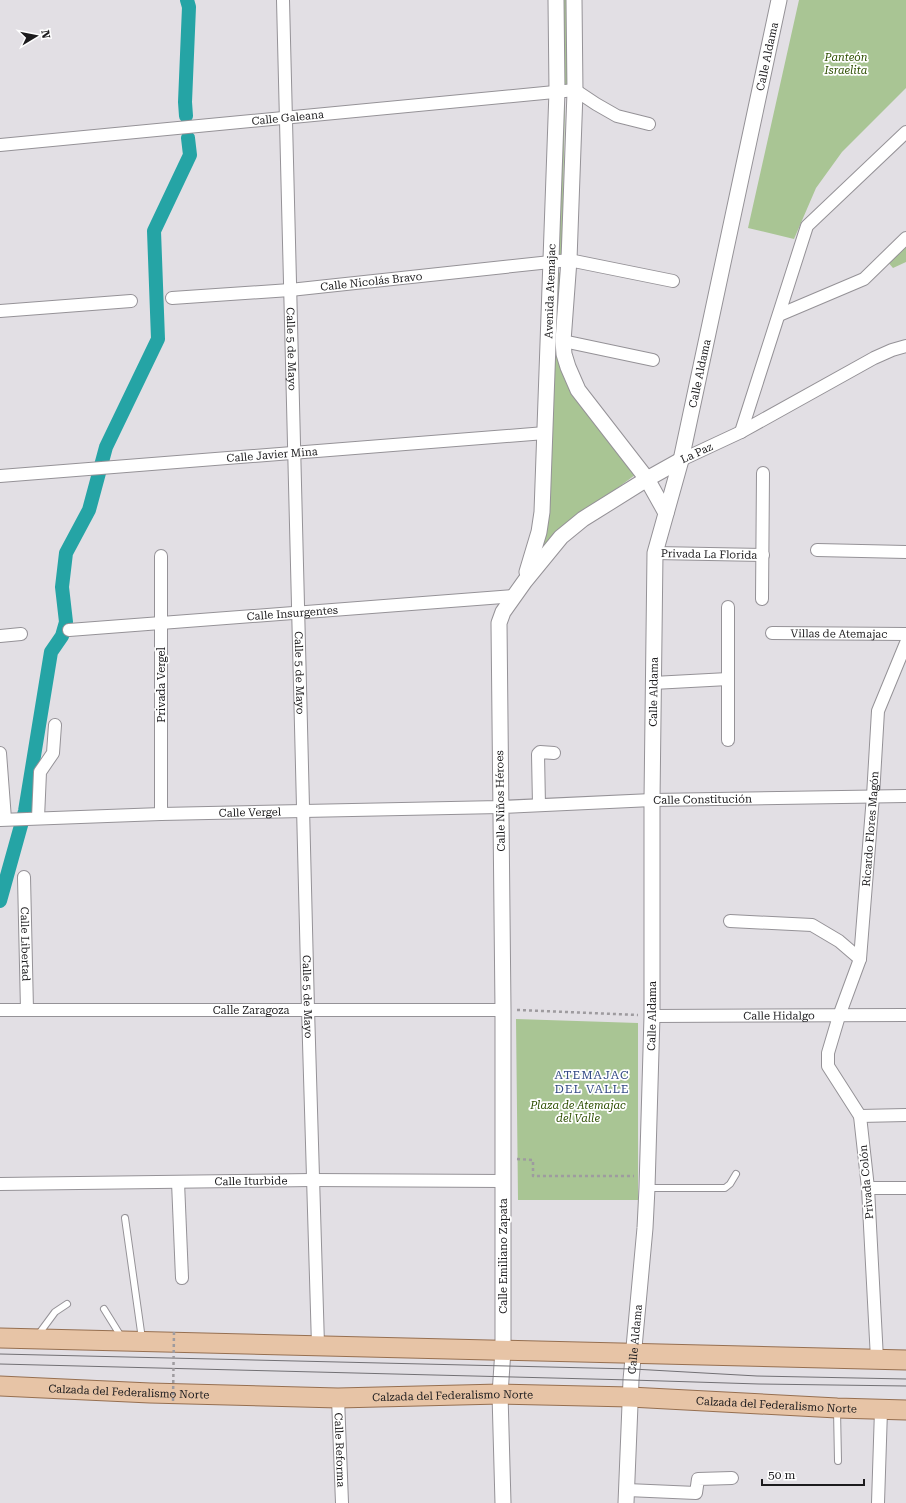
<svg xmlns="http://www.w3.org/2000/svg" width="906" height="1503" font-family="'Roboto Serif',serif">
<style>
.green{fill:#a9c594}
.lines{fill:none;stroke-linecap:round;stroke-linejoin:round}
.canal{stroke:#25a4a5;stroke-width:14}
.service-casing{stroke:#959297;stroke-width:8}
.minor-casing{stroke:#959297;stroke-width:14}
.tertiary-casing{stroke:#959297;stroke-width:17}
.primary-casing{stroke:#966f50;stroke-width:21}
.path{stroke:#9e9b9f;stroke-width:2.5;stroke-dasharray:3 3;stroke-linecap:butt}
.service{stroke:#fff;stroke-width:6}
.minor{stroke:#fff;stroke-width:12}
.tertiary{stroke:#fff;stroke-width:15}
.primary{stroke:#e7c4a6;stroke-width:19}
.tram{stroke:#727074;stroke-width:1}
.path-bridge{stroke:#9e9b9f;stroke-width:2.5;stroke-dasharray:3 3;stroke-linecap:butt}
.labels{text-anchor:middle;stroke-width:3.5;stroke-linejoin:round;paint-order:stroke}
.street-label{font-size:11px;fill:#1c1b1d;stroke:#fff}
.park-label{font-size:11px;font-style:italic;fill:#2d4e00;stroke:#fff}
.neighbourhood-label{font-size:12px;letter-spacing:1px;fill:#354c86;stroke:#fff}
</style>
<rect width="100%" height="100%" fill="#e2dfe4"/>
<path class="green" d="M555,0H568L569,88L562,93Z
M799,0H906V88L842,152L816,188L794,239L748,228Z
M561,99L565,104L562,253L556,257Z
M906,243V262L893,268L887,261Z
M555,270L562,274L561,330L564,379L635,475L600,501L535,556Z
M516,1019L638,1023V1200H518Z"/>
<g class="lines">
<path class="canal" d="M186,116L185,102L189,7L187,0
M0,901L25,811L51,652L62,636L66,622L62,587L66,553L89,510L106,447L158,339L154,231L190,155L188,138"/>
<defs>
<path id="service" d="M647,1188H725L730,1184L736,1174
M125,1218L142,1339
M104,1309L122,1338
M38,1335L55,1312L67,1304
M837,1410L838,1461"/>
<g id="minor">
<path id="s1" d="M283,0L308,1009L318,1345"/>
<path id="s2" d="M0,145L575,90L596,104L617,116L649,124"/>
<path id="s3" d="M172,298L290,290L569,260L673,281"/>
<path d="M0,311L131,301"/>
<path d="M779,315L864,279L906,238"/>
<path d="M563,341L653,360"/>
<path d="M741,432L807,226L906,132"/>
<path id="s4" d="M681,460L741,432L874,358L892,350L906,346"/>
<path id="s5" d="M0,476L545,433"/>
<path d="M817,550L906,552"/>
<path id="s6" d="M655,553L763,555"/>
<path d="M161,556V814"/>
<path d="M762,599L763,473"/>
<path id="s7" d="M69,630L515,596"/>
<path id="s8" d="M772,633L906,634"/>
<path d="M0,636L21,634"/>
<path d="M653,683L728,679"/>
<path d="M728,740V607"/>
<path d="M0,753L5,819"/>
<path d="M539,805L538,754L540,752L554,753"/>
<path d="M38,818L40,772L53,753L55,725"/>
<path id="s9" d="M0,820L161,814L500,807L652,800L906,796"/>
<path id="s10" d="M24,877L27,1010"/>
<path d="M730,921L812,925L839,941L860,959"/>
<path id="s11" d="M0,1010H503"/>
<path id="s12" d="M652,1016L906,1015"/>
<path d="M860,1116L906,1115"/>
<path d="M178,1182L182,1278"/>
<path id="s13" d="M0,1184L312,1180L503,1181"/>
<path d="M868,1188H906"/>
<path id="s14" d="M877,1359L868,1188L860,1116L828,1066V1053L839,1016L860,959L873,796L878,711L906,643"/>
<path id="s15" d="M338,1398L342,1503"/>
<path d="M627,1490L696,1493L698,1479L732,1478"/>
<path d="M878,1503L881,1410"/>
</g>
<g id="tertiary">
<path d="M574,0L575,92L569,260L563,341L564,354L568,367L578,390L647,479L666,513"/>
<path id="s16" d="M527,572L539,532L542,512L557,91L556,0"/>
<path d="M503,1503L500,1394L503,1350V1010L499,623L503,612L525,581L561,537L583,519L647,479L681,460"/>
<path id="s17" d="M626,1503L631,1380L645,1228L647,1188L652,1016V800L655,553L681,460L779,0"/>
</g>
<g id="primary">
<path d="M0,1338L906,1360"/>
<path id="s18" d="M0,1386L150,1393L338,1398L500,1394L630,1397L837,1408L906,1410"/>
</g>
</defs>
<use href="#service" class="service-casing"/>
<use href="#minor" class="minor-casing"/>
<use href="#tertiary" class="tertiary-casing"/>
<use href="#primary" class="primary-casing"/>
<path class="path" d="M517,1010L638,1015
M517,1159L533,1160V1176H634"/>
<use href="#service" class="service"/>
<use href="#minor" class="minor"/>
<use href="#tertiary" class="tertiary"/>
<use href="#primary" class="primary"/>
<path class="tram" d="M0,1354L633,1369L757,1376L906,1379
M0,1364L631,1380L759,1384L906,1386"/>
<path class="path-bridge" d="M173,1401L174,1331"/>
</g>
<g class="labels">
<g class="street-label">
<text dy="4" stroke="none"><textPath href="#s17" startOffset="1460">Calle Aldama</textPath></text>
<text dy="4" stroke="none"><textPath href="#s2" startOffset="289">Calle Galeana</textPath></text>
<text dy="4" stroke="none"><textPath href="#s3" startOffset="200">Calle Nicolás Bravo</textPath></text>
<text dy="4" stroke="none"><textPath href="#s16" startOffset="283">Avenida Atemajac</textPath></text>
<text dy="4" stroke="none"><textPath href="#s1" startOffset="349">Calle 5 de Mayo</textPath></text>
<text dy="4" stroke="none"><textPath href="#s17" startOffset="1136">Calle Aldama</textPath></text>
<text dy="4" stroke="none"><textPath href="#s4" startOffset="17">La Paz</textPath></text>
<text dy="4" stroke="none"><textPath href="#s5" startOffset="273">Calle Javier Mina</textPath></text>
<text dy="4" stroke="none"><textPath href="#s6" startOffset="54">Privada La Florida</textPath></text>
<text dy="4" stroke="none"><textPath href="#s7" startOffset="224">Calle Insurgentes</textPath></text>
<text dy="4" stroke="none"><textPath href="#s8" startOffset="67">Villas de Atemajac</textPath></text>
<text dy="4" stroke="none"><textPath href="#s1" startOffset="673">Calle 5 de Mayo</textPath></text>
<text transform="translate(161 685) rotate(-90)" y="4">Privada Vergel</text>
<text dy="4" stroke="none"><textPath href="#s17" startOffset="812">Calle Aldama</textPath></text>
<text dy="4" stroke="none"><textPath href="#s9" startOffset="703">Calle Constitución</textPath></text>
<text transform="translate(500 801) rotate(-91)" y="4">Calle Niños Héroes</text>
<text dy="4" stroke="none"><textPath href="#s9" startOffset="250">Calle Vergel</textPath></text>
<text dy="4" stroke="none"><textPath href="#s14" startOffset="546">Ricardo Flores Magón</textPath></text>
<text dy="4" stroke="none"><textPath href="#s10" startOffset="67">Calle Libertad</textPath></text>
<text dy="4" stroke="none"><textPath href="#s1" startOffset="997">Calle 5 de Mayo</textPath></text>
<text dy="4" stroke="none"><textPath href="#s11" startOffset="251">Calle Zaragoza</textPath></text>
<text dy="4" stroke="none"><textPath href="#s17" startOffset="488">Calle Aldama</textPath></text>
<text dy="4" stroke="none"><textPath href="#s12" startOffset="127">Calle Hidalgo</textPath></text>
<text dy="4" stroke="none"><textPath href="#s13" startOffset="251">Calle Iturbide</textPath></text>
<text transform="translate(866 1182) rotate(-95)" y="4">Privada Colón</text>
<text transform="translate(503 1256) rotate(-90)" y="4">Calle Emiliano Zapata</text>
<text dy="4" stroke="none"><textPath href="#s17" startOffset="164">Calle Aldama</textPath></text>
<text dy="4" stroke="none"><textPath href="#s18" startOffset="129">Calzada del Federalismo Norte</textPath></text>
<text dy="4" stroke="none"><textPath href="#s18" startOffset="453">Calzada del Federalismo Norte</textPath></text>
<text dy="4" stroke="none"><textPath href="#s18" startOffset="777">Calzada del Federalismo Norte</textPath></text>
<text dy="4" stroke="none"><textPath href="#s15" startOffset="52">Calle Reforma</textPath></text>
</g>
<g class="park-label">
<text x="846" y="61">Panteón<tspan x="846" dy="13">Israelita</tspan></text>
<text x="578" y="1109">Plaza de Atemajac<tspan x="578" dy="13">del Valle</tspan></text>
</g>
<g class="neighbourhood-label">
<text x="592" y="1079">ATEMAJAC<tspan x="592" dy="14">DEL VALLE</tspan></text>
</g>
</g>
<g transform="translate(36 36) rotate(80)" stroke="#ffffff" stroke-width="3" paint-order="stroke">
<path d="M0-3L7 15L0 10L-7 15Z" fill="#1c1b1d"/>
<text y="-6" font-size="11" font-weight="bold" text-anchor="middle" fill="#1c1b1d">N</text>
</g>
<path d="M762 1479v6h102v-6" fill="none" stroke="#1c1b1d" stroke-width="2"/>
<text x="768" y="1479" font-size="12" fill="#1c1b1d" stroke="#ffffff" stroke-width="3" paint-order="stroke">50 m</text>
</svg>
